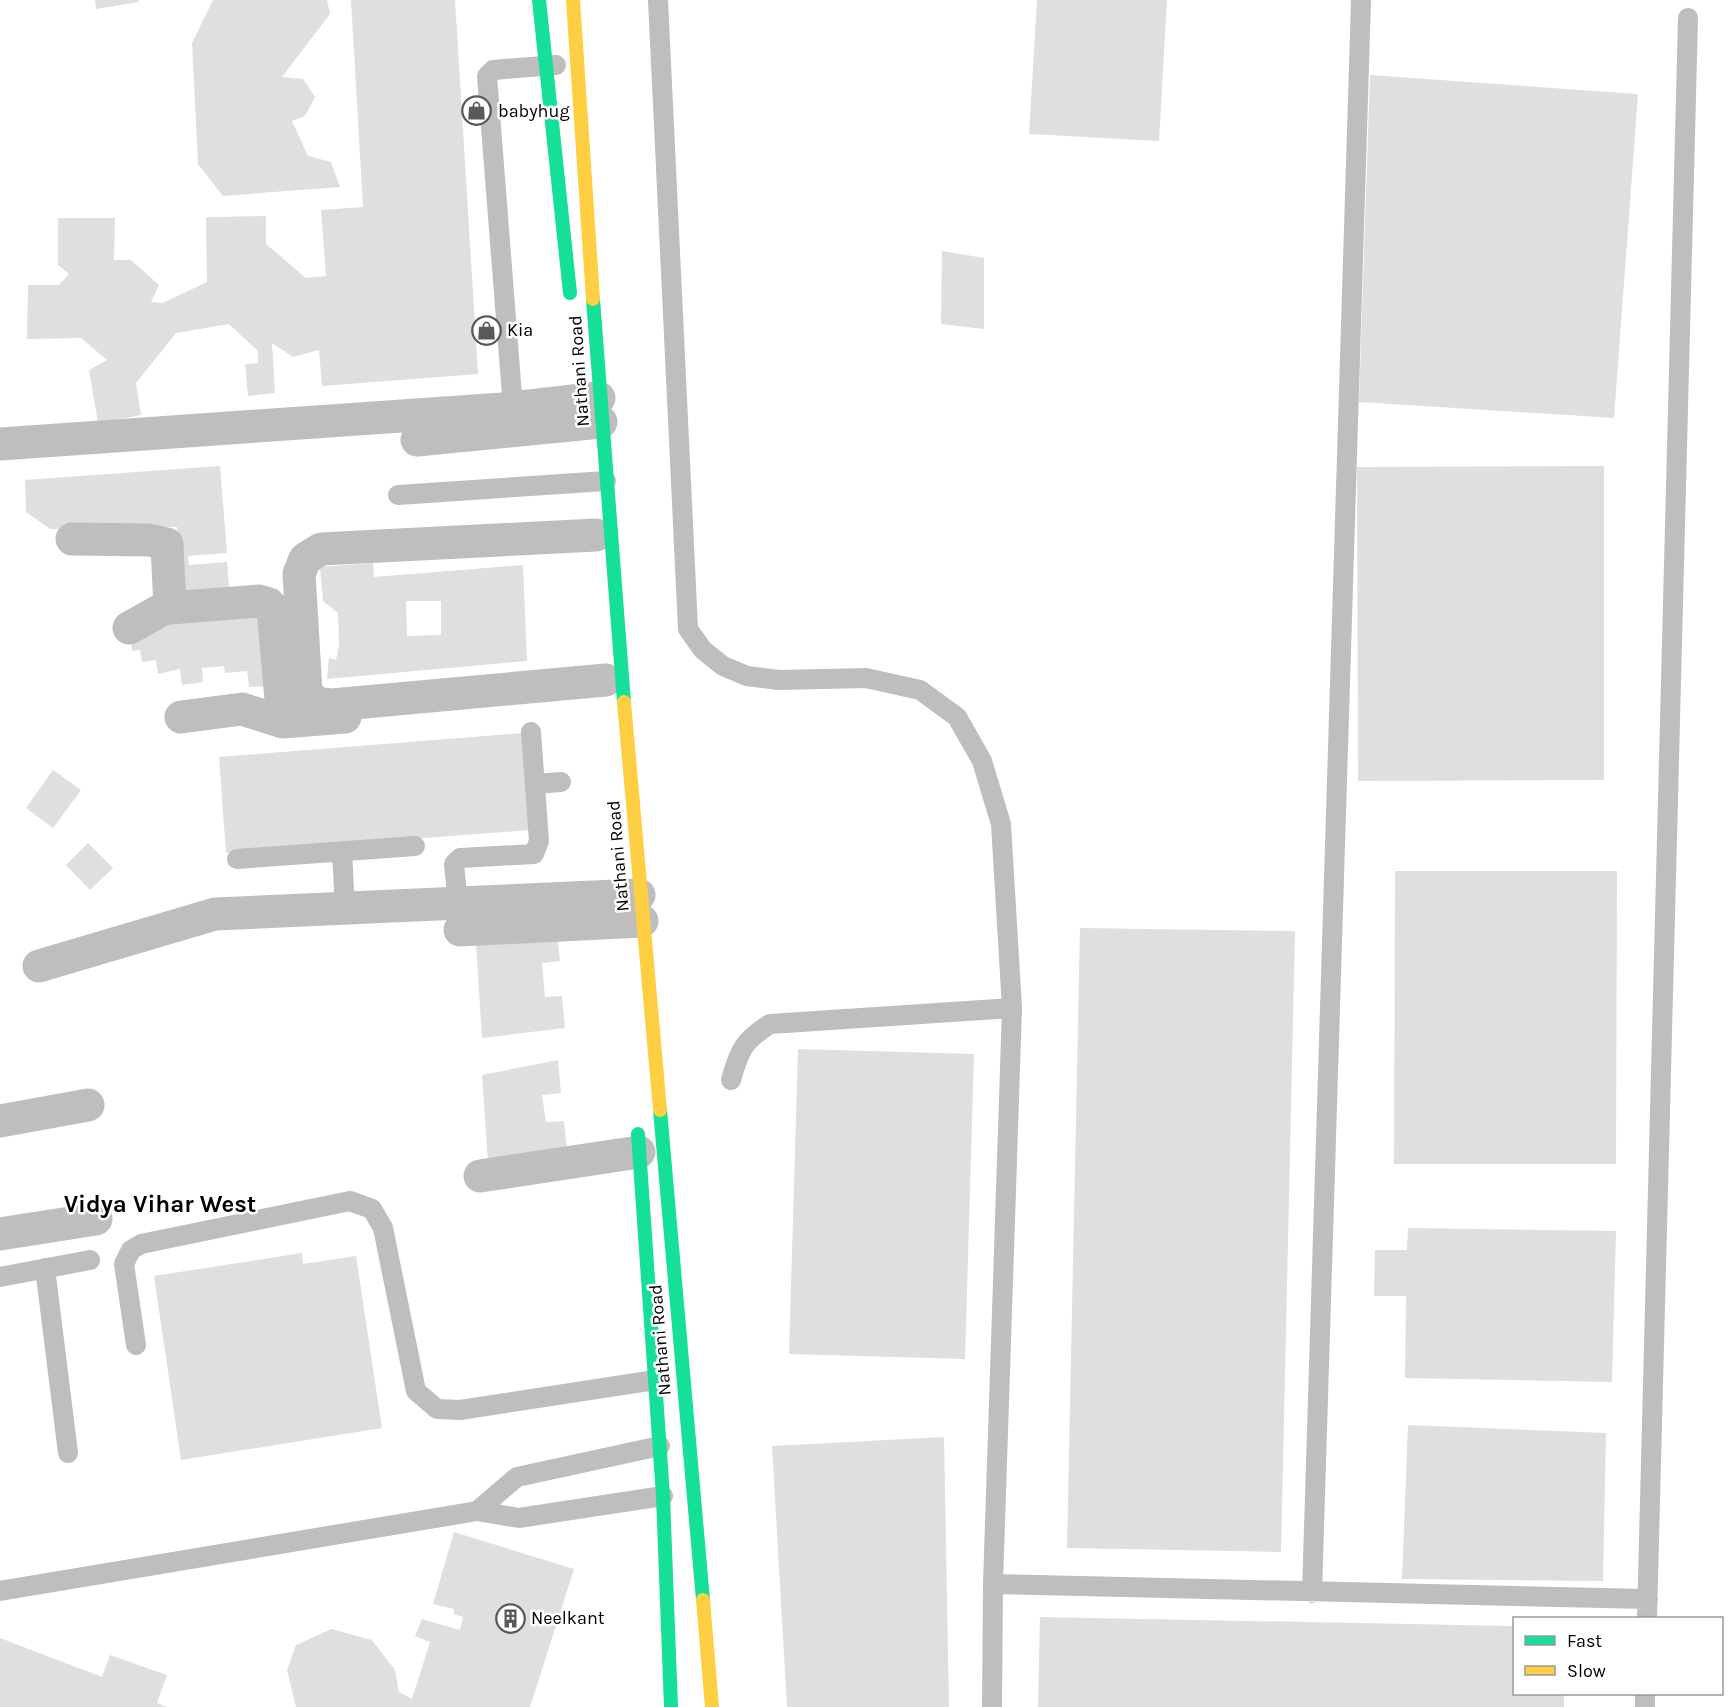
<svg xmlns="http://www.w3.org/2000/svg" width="1735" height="1707" font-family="Karla,sans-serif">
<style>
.building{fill:#dfdfdf;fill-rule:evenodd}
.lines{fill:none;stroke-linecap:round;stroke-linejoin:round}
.lane{stroke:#bebebe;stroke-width:20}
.street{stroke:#bebebe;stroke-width:33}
.fast{stroke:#16e098;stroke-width:14}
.slow{stroke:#ffcf43;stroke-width:14}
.labels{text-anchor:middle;stroke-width:5;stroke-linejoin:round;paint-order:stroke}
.poi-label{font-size:18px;fill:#000;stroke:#fff;text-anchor:start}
.street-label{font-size:18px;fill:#000;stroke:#fff}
.district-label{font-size:24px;font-weight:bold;fill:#000;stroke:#fff}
</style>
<rect width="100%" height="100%" fill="#fff"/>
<path class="building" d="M95,0H138L139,2L96,9Z
M213,0H327L330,14L282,77L303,79L315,97L305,116L292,121L308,156L331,162L340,187L223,196L198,164L192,43Z
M351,0H455L478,374L322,386L319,350L293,357L272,343L275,393L248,396L245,364L258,363V351L229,324L176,333L136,383L141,415L98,423L89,370L107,360L81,338L27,339L28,285H59L69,274L58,265V218H115L114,260H131L159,285L151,302L163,303L207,282L206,217L266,216V244L306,278L326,276L321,210L363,207Z
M1037,0H1167L1159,141L1029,134Z
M1370,75L1638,94L1614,418L1359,402Z
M942,251L984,258V329L941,324Z
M220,466L227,553L188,556L189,565L227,562L230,599L183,603L177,527L50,529L26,512L25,480Z
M1604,466V780L1358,781L1357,467Z
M373,563L374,577L523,565L527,661L327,679L329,658L336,660L339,645L338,613L323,601L320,567ZM406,601H441V635L407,636Z
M260,606L272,686L249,687L247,671L225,673L224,666L202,668L203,682L182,685L180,669L158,674L156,660L142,662L140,650L132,651L130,635L176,614Z
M523,733L531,830L226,853L219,757Z
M53,770L81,790L53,828L26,808Z
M88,843L113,868L90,890L66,865Z
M1395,871H1617L1616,1164H1394Z
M1080,928L1295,931L1281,1552L1067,1548Z
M557,934L560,961L542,963L545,997L562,996L565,1028L482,1038L476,944Z
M798,1049L974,1054L965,1359L789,1354Z
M558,1060L561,1093L542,1095L546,1122L564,1121L567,1149L488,1162L482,1075Z
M1408,1228L1616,1231L1612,1382L1405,1378L1406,1296H1374L1375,1250H1407Z
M302,1253L303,1264L356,1256L382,1428L181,1460L154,1276Z
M1408,1425L1606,1433L1603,1581L1402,1579Z
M944,1437L949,1707H787L772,1446Z
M454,1532L574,1569L530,1707H296L287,1670L296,1645L331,1629L372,1640L395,1670L399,1692L412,1699L430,1642L415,1636L422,1619L460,1630L463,1617L454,1614V1609L433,1604Z
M1040,1617L1514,1626V1694H1564V1707H1038Z
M0,1638L102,1677L110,1655L167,1675L157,1703L167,1707H0Z"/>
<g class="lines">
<path class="lane" d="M658,0L688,629L703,650L723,666L747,676L779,680L866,678L920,690L957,717L982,761L1001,824L1012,1008L993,1584L992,1707
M513,408L487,76L493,70L556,65
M398,495L606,481
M535,784L561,782
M342,851L345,909
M237,859L415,846
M458,904L454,864L460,858L534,854L539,841L531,732
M731,1080C739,1051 743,1041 770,1024L1012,1008
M45,1268L68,1453
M0,1277L90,1260
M136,1345L124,1264L131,1250L141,1244L350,1201L372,1209L383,1228L416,1391L437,1409L460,1410L655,1380
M477,1511L517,1477L660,1446
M993,1584L1648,1599
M0,1591L477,1511L519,1518L663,1496
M1312,1593L1361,0
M1647,1618L1688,18
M1645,1707V1694"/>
<path class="street" d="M417,440L601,422
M0,444L502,409L599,398
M596,535L321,549L305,559L299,574L306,692L316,703L332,705L606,680
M72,539L149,540L167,544L170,608
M129,628L161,610L170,608L259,601L269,604L273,610L283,722
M181,717L242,709L283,722L345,717
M460,930L642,921
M39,966L215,914L639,895
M0,1121L88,1105
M480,1176L639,1152
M0,1234L96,1219"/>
<path class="fast" d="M539,0L570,293
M593,299L624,702
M660,1110L703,1600
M638,1134L663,1496L671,1707"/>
<path class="slow" d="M573,0L593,299
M624,702L660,1110
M703,1600L712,1707"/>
</g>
<defs>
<symbol id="shop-ring" viewBox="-11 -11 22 22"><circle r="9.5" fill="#fff" stroke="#595959" stroke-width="1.5"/><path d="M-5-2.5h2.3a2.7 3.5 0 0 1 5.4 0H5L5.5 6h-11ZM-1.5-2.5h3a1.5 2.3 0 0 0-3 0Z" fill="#595959"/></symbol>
<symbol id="building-ring" viewBox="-11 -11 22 22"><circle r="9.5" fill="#fff" stroke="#595959" stroke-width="1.5"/><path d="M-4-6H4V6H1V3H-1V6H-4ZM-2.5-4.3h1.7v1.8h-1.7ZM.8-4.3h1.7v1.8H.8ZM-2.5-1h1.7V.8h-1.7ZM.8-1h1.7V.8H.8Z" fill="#595959"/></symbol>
</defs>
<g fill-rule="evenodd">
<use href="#shop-ring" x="460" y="94" width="33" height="33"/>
<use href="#shop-ring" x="470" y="314" width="33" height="33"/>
<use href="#building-ring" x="494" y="1602" width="33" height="33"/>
</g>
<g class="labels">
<g class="poi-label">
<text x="498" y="117">babyhug</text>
<text x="507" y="336">Kia</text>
<text x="531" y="1624">Neelkant</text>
</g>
<g class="street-label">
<text transform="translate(579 371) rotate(-94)" y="6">Nathani Road</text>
<text transform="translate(618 856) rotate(-95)" y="6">Nathani Road</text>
<text transform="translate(660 1340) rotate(-95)" y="6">Nathani Road</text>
</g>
<g class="district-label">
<text x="160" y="1212">Vidya Vihar West</text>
</g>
</g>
<rect x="1513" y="1617" width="210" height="78" fill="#ffffff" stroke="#999999" stroke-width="1.5"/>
<rect x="1525" y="1636" width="30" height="9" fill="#16e098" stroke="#999999" stroke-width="1.5"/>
<text x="1567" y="1647" font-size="18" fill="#000000">Fast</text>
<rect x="1525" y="1666" width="30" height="9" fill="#ffcf43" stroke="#999999" stroke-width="1.5"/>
<text x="1567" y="1677" font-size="18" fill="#000000">Slow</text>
</svg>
